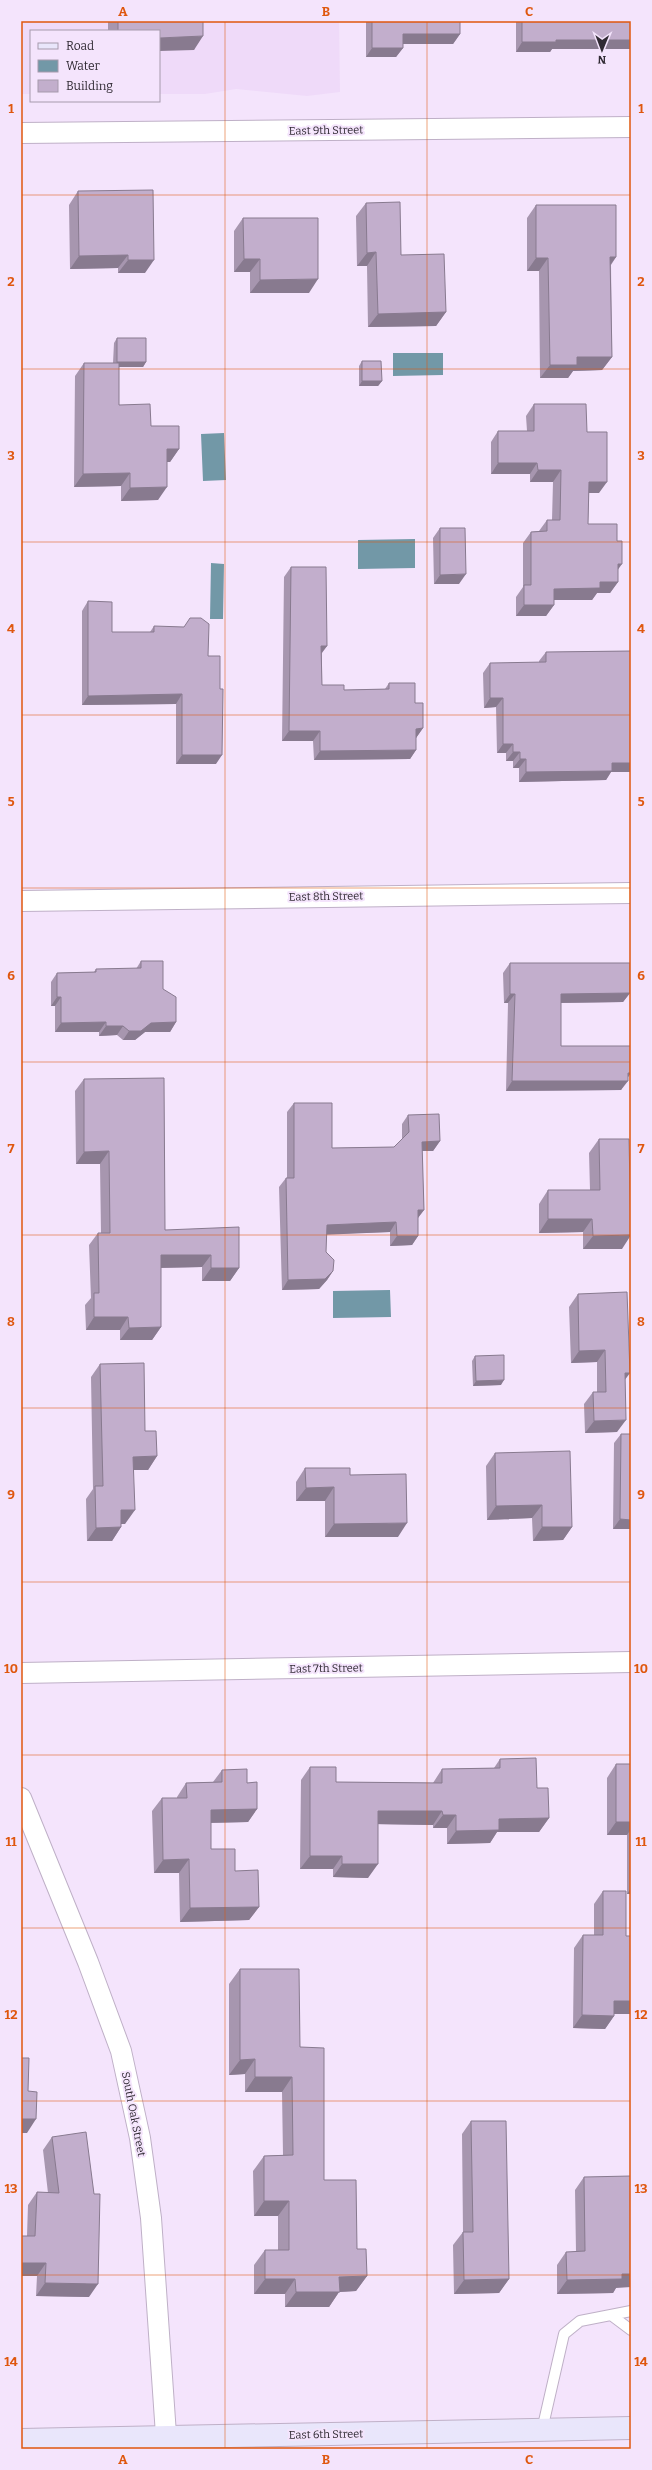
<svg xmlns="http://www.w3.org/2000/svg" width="652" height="2470" font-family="Bitter,serif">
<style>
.built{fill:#efdaf9}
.water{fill:#7298a7}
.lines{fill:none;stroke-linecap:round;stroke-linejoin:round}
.lane-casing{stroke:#bfb0c7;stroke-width:12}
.street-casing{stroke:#bfb0c7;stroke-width:22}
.secondary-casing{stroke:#bfb0c7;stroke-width:24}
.lane{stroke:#fff;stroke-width:10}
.street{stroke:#fff;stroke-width:20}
.secondary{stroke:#e9e6fb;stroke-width:22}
.wall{fill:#a796af}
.shaded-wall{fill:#887a8f}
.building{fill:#c2aecc;stroke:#887a8f}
.grid{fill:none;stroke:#df570e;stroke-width:1;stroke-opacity:0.55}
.labels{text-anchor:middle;stroke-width:4;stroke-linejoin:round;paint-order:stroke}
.street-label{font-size:11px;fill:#302a33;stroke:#f4e4fc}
.neatline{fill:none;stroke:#df570e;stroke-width:1.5}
.grid-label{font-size:13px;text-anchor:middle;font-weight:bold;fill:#df570e}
</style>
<rect width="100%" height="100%" fill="#f4e4fc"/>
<path class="built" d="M21,21H339L340,92L307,96L236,89L205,94H159V31H31V94H21Z"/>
<path class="water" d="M393,353H443V375L393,376Z
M224,433L226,480L203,481L201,434Z
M415,539V568L358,569V540Z
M211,563L224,564L223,619H210Z
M390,1290L391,1317L333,1318V1291Z"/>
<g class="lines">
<defs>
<path id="lane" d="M611,2315L631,2330
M542,2430L564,2334L580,2321L631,2311"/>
<path id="street" d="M21,133L631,127
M21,901L631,893
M21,1673L631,1662
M21,1798L88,1962L121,2051L140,2138L151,2218L167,2449"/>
<path id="secondary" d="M21,2440L631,2428"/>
</defs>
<use href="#lane" class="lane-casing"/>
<use href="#street" class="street-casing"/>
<use href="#secondary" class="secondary-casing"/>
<use href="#lane" class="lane"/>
<use href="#street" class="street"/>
<use href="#secondary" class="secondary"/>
</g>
<path class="wall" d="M108,21H203L194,50L159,31H108Z
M366,21H460V34L453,44H403V48L396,57H366Z
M516,21H631L630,49H552L550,52H516Z
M78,191L145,273H118V268L70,269L69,205Z
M366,203L401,255L446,312L436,326L368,327L367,266H357L356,216Z
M536,205L616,257L611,265L612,357L602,370L573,371L568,378H540L539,271H527V218Z
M243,218L309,293H250V272H234V231Z
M117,338L146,362L143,367H119V405L151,426L179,449L170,462H167L158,500L121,501V486L74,487L75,376L84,363H113L114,343Z
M362,361L382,381L378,386H359V366Z
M534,404L587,432L599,493H589L588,524L618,570V582L610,593H597L592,600H554V605L546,616H516V597L523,587V543L531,532L539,531L547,520H552L553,482H530V474H491V442L498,431H527L526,416Z
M440,528L459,584H434L433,538Z
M291,567L327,646L322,653V685L344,690L385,689L389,683L415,703L423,728L416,738V750L410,759L314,760L313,741H282L284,577Z
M88,601L112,632H150L154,626L208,656L216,764H176V704L82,705V611Z
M631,651V772H611L606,780L519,782V768H513V761H506V753H497L496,707L484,708L483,673L490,663H539V661L546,652Z
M141,961L163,989L176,1022L170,1032H145L135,1040H123L117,1035L99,1036V1032H55V1006H51V982L57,973L94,972L96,969H136Z
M510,963L630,993L623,1002L561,1003V1046L631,1073L628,1077L621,1090L506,1091L508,1003H504L503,973Z
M84,1079L165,1230L239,1268L230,1281H202V1267L161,1268V1327L152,1340H120V1330H86L85,1305L91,1298L89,1245L98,1233H101L100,1164H76L75,1091Z
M294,1103L332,1148L394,1147L402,1139V1124L408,1115L440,1141L433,1151H422L424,1210L418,1218V1236L412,1245L390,1246V1232L326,1234V1252L333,1271L327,1280L319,1289L282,1290L279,1187L286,1178H287V1112Z
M599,1139L622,1249H583V1232L539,1233V1204L548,1190H590L589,1153Z
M578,1294L625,1379L617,1432L585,1433L584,1404L593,1392H597V1362L571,1363L569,1307Z
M475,1356L501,1385L473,1386L472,1361Z
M100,1364L145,1431L157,1456L148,1470H134L125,1524H121V1527L112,1541H87L86,1499L93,1489L91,1377Z
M621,1434L631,1529H613L614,1443Z
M495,1453L572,1527L563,1540L533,1541L532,1518L487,1520L486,1466Z
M305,1468L350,1475L398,1537H325V1501H296V1482Z
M500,1759L537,1788L549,1818L539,1832H497L490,1843L447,1844V1828H433V1825L378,1824L368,1878L333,1877V1869H300L301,1780L310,1767L336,1782L433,1783L442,1769L494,1768Z
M616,1764H631V1894H627V1835H607V1778Z
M222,1770L247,1783L257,1809L248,1822L211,1823V1849L235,1871L259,1907L249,1920L180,1922L179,1873H154L152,1811L162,1798H177V1797L186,1783L213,1782Z
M603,1891L626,1936H631V2014H614V2016L605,2029L573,2028L574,1948L583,1935H594V1904Z
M240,1969L300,2047L324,2180L357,2249L367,2276L356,2291L339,2292L329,2307H285V2294H254V2265L265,2250H278V2216H254L253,2171L264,2156L283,2155L282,2092H245V2074L229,2075V1984Z
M471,2121L509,2279L499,2293L454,2294L453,2245L463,2232L462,2134Z
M52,2137L89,2297L36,2296L37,2276H21V2236H27L28,2205L37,2192L48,2193L43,2150Z
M584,2177L616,2288L613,2293L557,2294V2265L566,2252H576L575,2190Z"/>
<path class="shaded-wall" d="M403,34H460L453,44H397Z
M203,36L194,50L159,51V38Z
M556,40H631V47L630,49H552L550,52H516L522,42Z
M372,48H403L396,57H366Z
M376,252L367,266H357L367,253Z
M128,255L118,268L70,269L79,256Z
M610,257H616L606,271Z
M536,258H548L539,271H527Z
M244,259H260L250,272H234Z
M128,260H154L145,273H118Z
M318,279L309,293H250L260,280Z
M446,312L436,326L368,327L378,314Z
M577,357H612L602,370L573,371L568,378H540L550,365Z
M117,362H146L143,367H113Z
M362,381H382L378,386H359Z
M167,449H179L170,462H158Z
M498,463H537L530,474H491Z
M538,470H561L553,482H530Z
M130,473L121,486L74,487L83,474Z
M589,482H607L599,493H581Z
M167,487L158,500L121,501L130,488Z
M618,564H622L614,575Z
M466,574L459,584H434L440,575Z
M600,582H618L610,593H597L592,600H546L554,589Z
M524,605H554L546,616H516Z
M321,646H327L320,655Z
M182,694L176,704L82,705L88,696Z
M490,698H503L496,707L484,708Z
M423,728L416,738V729Z
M289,731H320L313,741H282Z
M503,744H513L506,753H497Z
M416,750L410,759L314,760L320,751Z
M513,752H520L513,761H506Z
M182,755H222L216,764H176Z
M520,759H526L519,768H513Z
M612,763H631V772H611L606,780L519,782L526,772Z
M630,993L623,1002L554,1003L561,994Z
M510,994H515L508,1003H504Z
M57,997H61L55,1006H51Z
M106,1022L99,1032H55L61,1023Z
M176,1022L170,1032H145L135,1040H123L129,1031L151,1023Z
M106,1026H123L117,1035L99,1036Z
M628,1073H631L625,1081H628L621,1090L506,1091L512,1081Z
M440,1141L433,1151H416L422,1142Z
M109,1151L100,1164H76L84,1152Z
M418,1210H424L417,1219Z
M548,1219H592L583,1232L539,1233Z
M396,1222L390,1232L320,1235L327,1225Z
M631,1235L622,1249H583L593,1236Z
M397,1236H418L412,1245L390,1246Z
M161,1255H211L202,1267L152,1268Z
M211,1268H239L230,1281H202Z
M333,1271L327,1280L319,1289L282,1290L288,1280Z
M94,1317H128L120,1330H86Z
M161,1327L152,1340H120L129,1328Z
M605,1350L597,1362L571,1363L579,1351Z
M625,1373H630L621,1385Z
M504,1380L501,1385L473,1386L476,1381Z
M626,1420L617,1432L585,1433L594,1421Z
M157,1456L148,1470H124L133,1457Z
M334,1487L325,1501H296L306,1488Z
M542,1505L532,1518L487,1520L496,1506Z
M121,1510H135L125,1524H111Z
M620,1519L631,1520V1529H613Z
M407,1523L398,1537H325L334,1524Z
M121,1527L112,1541H87L96,1528Z
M542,1527H572L563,1540L533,1541Z
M257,1809L248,1822L201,1823L211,1810Z
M378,1811H442L433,1825L369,1824Z
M443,1815H456L447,1828H433Z
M549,1818L539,1832H497L490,1843L447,1844L456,1831L499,1819Z
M616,1822H631V1829L627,1835H607Z
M310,1856H342L333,1869H300Z
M189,1859L179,1873H154L163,1860Z
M342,1864H378L368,1878L333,1877Z
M631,1888V1894H627Z
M259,1907L249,1920L180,1922L190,1908Z
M614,2001H631V2014H605Z
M582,2015L614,2016L605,2029L573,2028Z
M255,2059L245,2074L229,2075L240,2060Z
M255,2077H292L282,2092H245Z
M21,2119H36L27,2133H21Z
M264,2201H289L278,2216H254Z
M21,2263H46L37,2276H21Z
M622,2274H631V2287L616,2288L613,2293L557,2294L567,2280Z
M367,2276L356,2291L339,2292L329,2307H285L296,2292L339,2277Z
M265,2279H295L285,2294H254Z
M509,2279L499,2293L454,2294L464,2280Z
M45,2283L98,2284L89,2297L36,2296Z"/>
<path class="building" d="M118,21H203V36L159,38V31H118Z
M372,21H460V34H403V48H372Z
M522,21H631V40H556V42H522Z
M153,190L154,260H128V255L79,256L78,191Z
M400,202L401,255L444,254L446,312L378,314L376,252L367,253L366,203Z
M536,205H616V257H610L612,357H577V365H550L548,258H536Z
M243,218H318V279L260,280V259H244Z
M117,338H146V362H117Z
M362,361H381L382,381H362Z
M84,363H119V405L150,404L151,426H179V449H167V487L130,488V473L83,474Z
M534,404H586L587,432H607V482H589L588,524H617V541H622V564H618V582H600V588L554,589V605H524V585H531V532L547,531V520H560L561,470H538L537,463H498V431H534Z
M440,528H465L466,574L440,575Z
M291,567H326L327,646H321L322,685H344V690L389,689V683H415V703H423V728L416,729V750L320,751V731H289Z
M88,601L112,602V632H154V626L184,627L190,618H201L209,624L208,656H220V689H223L222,755H182V694L88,696Z
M631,651V763H612V771L526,772V759H520V752H513V744H503V698H490V663L546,662V652Z
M141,961H163V989L176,997V1022L151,1023L141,1031H129L123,1026H106V1022L61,1023V997H57V973L96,972V969L141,968Z
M510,963H630V993L561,994V1046H631V1073H628V1081H512L515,994H510Z
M164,1078L165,1230L239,1227V1268H211V1255H161V1327L129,1328L128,1317H94V1293H99L98,1233H110L109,1151L84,1152V1079Z
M294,1103H332V1148L394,1147L409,1132L408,1115L439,1114L440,1141L422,1142L424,1210H418V1236H397L396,1222L327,1225L326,1252L334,1260L333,1271L325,1279L288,1280L286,1178H294Z
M599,1139H629L631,1235L593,1236L592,1219H548V1190H600Z
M627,1292L630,1373H625L626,1420L594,1421L593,1392H606L605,1350L579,1351L578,1294Z
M504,1355V1380L476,1381L475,1356Z
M144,1363L145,1431H156L157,1456L133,1457L135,1510H121V1527L96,1528L95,1486H103L100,1364Z
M621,1434H631V1520L620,1519Z
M570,1451L572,1527H542V1505L496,1506L495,1453Z
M305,1468H350V1475L406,1474L407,1523L334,1524V1487L306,1488Z
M536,1758L537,1788H548L549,1818L499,1819V1830L456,1831V1815H443L442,1811H378V1864H342V1856H310V1767H336V1782L442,1783V1769L500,1768V1759Z
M616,1764H631V1822H616Z
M247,1769V1783L257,1782V1809L211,1810V1849H235V1871L258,1870L259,1907L190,1908L189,1859L163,1860L162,1798H187L186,1783L222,1782V1770Z
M603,1891H626V1936H631V2001H614V2016L582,2015L583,1935H603Z
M240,1969H299L300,2047L324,2048V2180H356L357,2249H366L367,2276L339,2277L340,2292H296L295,2279H265V2250H289V2201H264V2156L293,2155L292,2077H255V2059L240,2060Z
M21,2058H29L28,2091L37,2092L36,2119H21Z
M471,2121H506L509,2279L464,2280L463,2232H473Z
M86,2132L94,2194H100L98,2284L45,2283L46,2263H21V2236H35L37,2192L59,2193L52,2137Z
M631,2176V2274H622V2279L567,2280L566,2252L585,2251L584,2177Z"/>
<path class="grid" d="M225,21V2449M427,21V2449M21,195H631M21,369H631M21,542H631M21,715H631M21,888H631M21,1062H631M21,1235H631M21,1408H631M21,1582H631M21,1755H631M21,1928H631M21,2101H631M21,2275H631"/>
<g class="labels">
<g class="street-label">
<text transform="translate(326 130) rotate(-1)" y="4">East 9th Street</text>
<text transform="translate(326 896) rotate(-1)" y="4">East 8th Street</text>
<text transform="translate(326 1668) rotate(-1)" y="4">East 7th Street</text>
<text transform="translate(134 2114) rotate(79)" y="4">South Oak Street</text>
<text transform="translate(326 2434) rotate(-1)" y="4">East 6th Street</text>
</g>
</g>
<rect width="652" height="2470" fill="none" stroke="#f4e4fc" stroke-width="44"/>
<rect x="30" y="30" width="130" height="72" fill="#f4e4fc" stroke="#a69aac"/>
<rect x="38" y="43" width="20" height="6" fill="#e9e6fb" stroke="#a69aac"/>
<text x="66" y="50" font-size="12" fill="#302a33">Road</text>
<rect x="38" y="60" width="20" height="12" fill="#7298a7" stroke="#a69aac"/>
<text x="66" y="70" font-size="12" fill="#302a33">Water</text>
<rect x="38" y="80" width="20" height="12" fill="#c2aecc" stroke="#a69aac"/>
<text x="66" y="90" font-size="12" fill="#302a33">Building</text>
<g transform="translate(602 50) rotate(181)" stroke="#f4e4fc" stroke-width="3" paint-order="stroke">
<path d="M0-3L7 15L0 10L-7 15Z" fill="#302a33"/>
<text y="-6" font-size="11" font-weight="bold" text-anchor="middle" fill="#302a33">N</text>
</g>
<rect x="22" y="22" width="608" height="2426" class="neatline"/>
<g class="grid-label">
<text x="123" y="16">A</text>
<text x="326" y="16">B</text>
<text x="529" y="16">C</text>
<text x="11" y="113">1</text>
<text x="641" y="113">1</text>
<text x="11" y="286">2</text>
<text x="641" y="286">2</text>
<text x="11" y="460">3</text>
<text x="641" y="460">3</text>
<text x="11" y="633">4</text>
<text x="641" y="633">4</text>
<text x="11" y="806">5</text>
<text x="641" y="806">5</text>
<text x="11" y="980">6</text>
<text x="641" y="980">6</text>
<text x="11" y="1153">7</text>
<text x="641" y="1153">7</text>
<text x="11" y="1326">8</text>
<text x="641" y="1326">8</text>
<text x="11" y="1499">9</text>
<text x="641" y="1499">9</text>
<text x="11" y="1673">10</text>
<text x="641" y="1673">10</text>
<text x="11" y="1846">11</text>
<text x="641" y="1846">11</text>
<text x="11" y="2019">12</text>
<text x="641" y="2019">12</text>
<text x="11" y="2193">13</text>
<text x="641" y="2193">13</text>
<text x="11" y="2366">14</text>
<text x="641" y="2366">14</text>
<text x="123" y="2464">A</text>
<text x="326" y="2464">B</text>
<text x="529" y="2464">C</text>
</g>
</svg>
